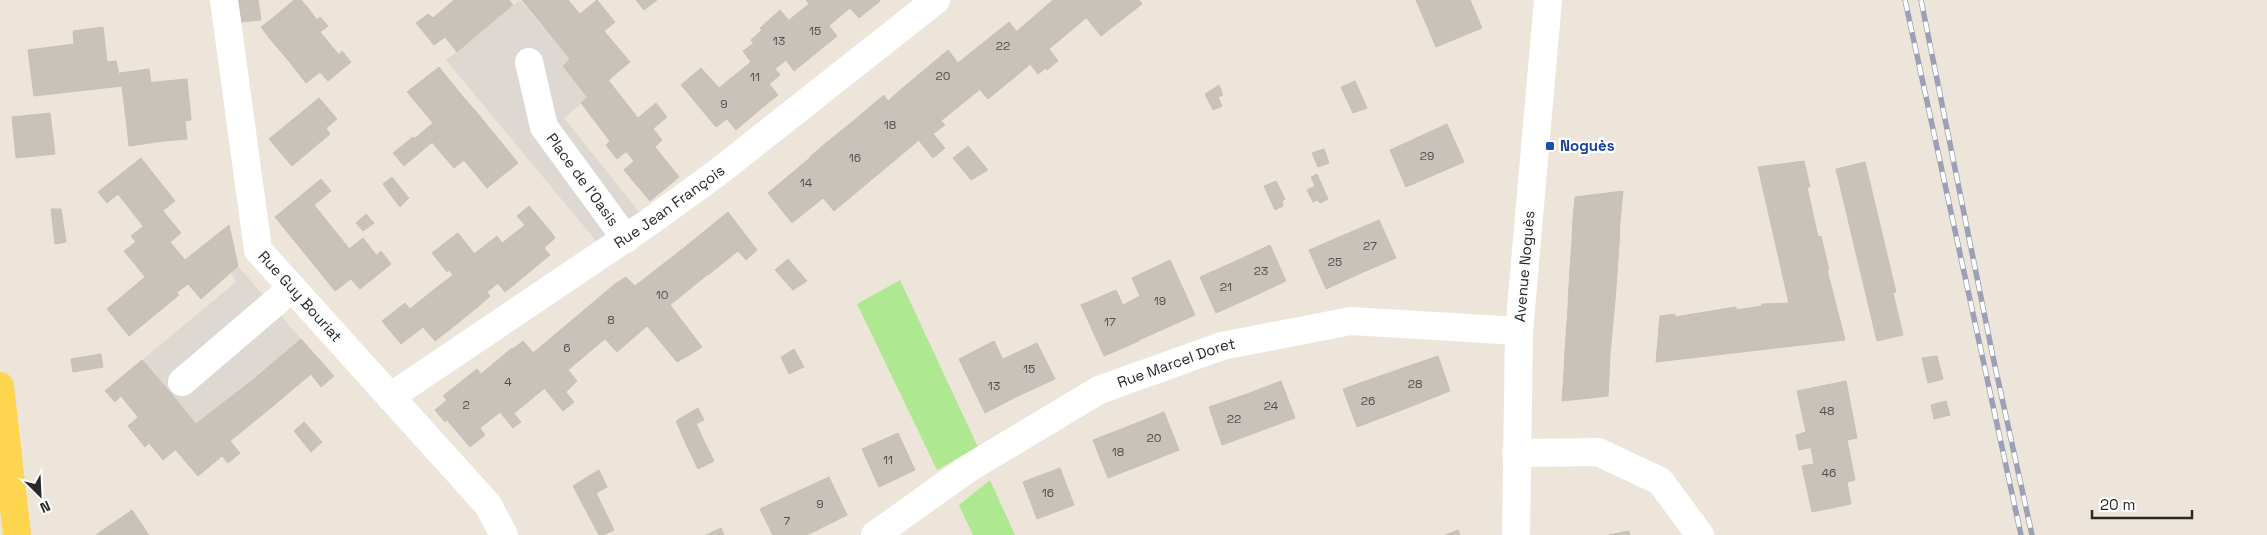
<svg xmlns="http://www.w3.org/2000/svg" width="2267" height="535" font-family="'Space Grotesk',sans-serif">
<style>
.green{fill:#aee991}
.plaza{fill:#ddd8d1}
.building{fill:#c8c2ba;stroke:#c9c1b3}
.lines{fill:none;stroke-linecap:round;stroke-linejoin:round}
.street{stroke:#fff;stroke-width:28}
.primary{stroke:#fdd54f;stroke-width:28}
.rail-casing{stroke:#9ca0b6;stroke-width:5.5}
.rail{stroke:#fff;stroke-width:4;stroke-dasharray:11;stroke-linecap:butt}
.transit-dot{fill:#1a4fb4;stroke:#fff;stroke-width:2}
.labels{text-anchor:middle;stroke-width:4.5;stroke-linejoin:round;paint-order:stroke}
.number-label{font-size:12px;fill:#514f4d}
.transit-label{font-size:15px;font-weight:bold;fill:#164399;stroke:#fff;text-anchor:start}
.street-label{font-size:15px;fill:#292929;stroke:#fff}
</style>
<rect width="100%" height="100%" fill="#ede5da"/>
<path class="green" d="M900,280L978,447L937,470L857,304Z
M990,480L1015,535H973L959,505Z"/>
<path class="plaza" d="M520,0L570,59L563,66L588,98L564,118L648,223L606,253L446,60Z
M238,266L301,339L196,424L142,360L236,282L231,272Z"/>
<path class="building" d="M238,0H258L261,20L242,22Z
M294,0H301L308,8L303,12L320,32L288,60L270,39L283,27L274,17Z
M455,0H491L502,14L479,33L453,1Z
M509,0L513,5L502,14L490,1Z
M522,0H568L580,14L597,0L606,11L562,49Z
M636,0H657L644,10Z
M806,0H825L839,17L829,26L837,36L816,53L789,20L809,4Z
M825,0H880V1L859,18L850,8L839,17Z
M1053,0H1072L1087,17L1049,49L1058,61L1047,70L1016,32Z
M1072,0H1139L1142,4L1101,36Z
M1416,0H1470L1482,28L1436,47Z
M453,1L479,33L457,52L445,37L434,45L416,23L428,14L433,18Z
M308,8L317,20L320,17L328,26L320,32L303,12Z
M780,10L816,53L794,71L786,60L775,69L751,40L762,30L760,28Z
M606,11L615,22L593,40L619,71L588,98L563,66L570,59L562,49Z
M274,17L283,27L270,39L261,27Z
M1009,22L1046,68L1038,74L1030,64L1027,67L1020,60L981,91L958,63Z
M103,27L107,62L116,61L122,86L34,96L28,50L74,44L73,31Z
M604,31L630,62L619,71L593,40Z
M320,32L339,55L342,51L351,62L328,81L320,72L306,83L288,60Z
M754,43L780,75L769,84L778,95L757,112L730,79L751,62L743,51Z
M948,50L979,90L942,120L940,121L933,113L923,121L898,92Z
M1020,60L1027,67L988,99L981,91Z
M439,67L464,98L450,111L458,121L424,149L414,139L433,123L407,92Z
M701,68L719,88L730,79L757,112L736,130L727,119L716,127L681,85Z
M149,69L151,83L122,86L120,73Z
M187,79L191,120L162,124L164,141L129,146L127,127L149,123L145,83Z
M608,80L638,118L656,103L667,117L617,159L606,145L610,141L581,103Z
M1355,81L1367,108L1353,113L1341,87Z
M145,83L149,123L127,127L122,86Z
M1219,85L1223,95L1218,97L1222,106L1213,110L1205,94Z
M898,92L945,148L933,158L908,127L877,152L852,122L884,95L888,101Z
M319,98L337,119L326,128L330,134L292,166L269,139Z
M464,98L473,108L458,121L450,111Z
M473,108L483,120L467,132L458,121Z
M50,113L55,154L16,158L12,117Z
M933,113L945,125L933,134L923,121Z
M483,120L509,152L478,177L451,145L441,153L432,142L458,121L467,132Z
M185,121L187,139L164,141L162,124Z
M852,122L888,166L846,201L823,173L834,164L821,147Z
M1447,124L1464,162L1406,187L1390,150Z
M908,127L919,140L888,166L877,152Z
M653,129L662,140L655,147L679,177L650,201L624,170L634,161L626,151Z
M413,137L424,149L404,166L393,153Z
M451,145L464,160L454,168L441,153Z
M968,146L988,170L971,180L953,158Z
M821,147L834,164L823,173L810,157Z
M1324,149L1329,163L1318,167L1312,153Z
M509,152L518,163L487,188L478,177Z
M811,157L846,201L834,211L823,198L792,223L768,193Z
M141,158L175,201L143,226L118,194L107,203L98,192Z
M1804,161L1810,187H1807L1818,237L1821,236L1829,270H1827L1845,340L1656,362L1660,316L1675,314V317L1736,307V310L1762,306V304L1789,303L1758,167Z
M1865,162L1896,292L1893,293L1903,335L1877,341L1836,169Z
M1317,174L1328,199L1320,203L1317,200L1313,202L1307,190L1315,186L1311,177Z
M392,177L399,186L390,194L383,184Z
M321,179L331,191L314,205L339,236L310,260L275,217Z
M1276,181L1285,199L1282,201L1283,206L1275,210L1264,186Z
M399,186L409,198L400,207L390,194Z
M1623,191L1620,222H1616L1614,243L1619,244L1616,288H1611L1608,310L1614,311L1610,354H1605L1604,376L1609,377L1608,396L1562,401L1564,373H1568L1569,352L1565,351L1568,307H1572L1573,285H1569L1572,240L1577,241L1578,219H1573L1575,197Z
M529,206L551,232L539,242L550,255L527,274L502,243L525,225L517,216Z
M51,209H61L66,242L55,244Z
M163,211L181,233L170,242L185,260L229,225L238,266L201,299L188,284L177,292L131,236Z
M728,212L757,250L746,260L738,251L708,275L685,247Z
M366,214L374,223L363,231L356,223Z
M1573,219H1578L1577,241L1572,240Z
M1379,220L1396,258L1361,273L1344,235Z
M1616,222H1620L1619,244L1614,243Z
M551,232L555,238L544,248L539,242Z
M458,233L480,261L502,243L527,274L505,292L492,276L482,285L446,242Z
M1344,235L1361,273L1326,289L1309,250Z
M339,236L364,267L381,251L391,264L360,289L351,279L335,291L310,260Z
M497,236L502,243L480,261L474,254Z
M363,238L377,256L364,267L349,249Z
M136,242L149,258L138,268L124,251Z
M446,242L479,282L469,291L480,305L458,323L431,292L453,275L449,270L447,272L432,253Z
M1270,245L1286,281L1252,297L1236,261Z
M685,247L707,275L670,305L702,347L691,354L635,286Z
M149,258L179,295L129,336L107,309L145,277L138,268Z
M788,259L807,281L793,290L775,270Z
M1170,260L1195,315L1139,340L1123,305L1140,296L1132,278Z
M1236,261L1252,297L1216,313L1200,277Z
M492,276L498,283L487,292L482,285Z
M626,277L635,286L623,295L615,284Z
M479,282L490,296L480,305L469,291Z
M615,284L623,295L635,286L691,354L677,362L638,315L607,341L583,311Z
M1569,285H1573L1572,307H1568Z
M1611,288H1616L1614,311L1608,310Z
M1116,290L1139,341L1104,356L1081,305Z
M431,292L458,323L435,341L423,327L401,344L382,321L405,303L410,309Z
M583,311L606,338L568,370L577,381L566,392L533,353Z
M638,315L647,326L617,352L607,341Z
M301,339L334,376L321,387L311,374L273,406L251,381Z
M523,341L535,355L524,363L513,349Z
M994,341L1020,395L985,413L959,359Z
M1037,343L1055,379L1020,395L1003,359Z
M512,348L524,363L535,355L574,402L563,411L535,377L504,402L481,374Z
M794,349L804,367L789,374L781,357Z
M1565,351L1569,352L1568,373H1564Z
M101,354L103,367L73,372L71,359Z
M1605,354H1610L1609,377L1604,376Z
M1438,356L1450,391L1394,413L1380,376Z
M1937,356L1943,379L1928,383L1922,358Z
M142,360L169,391L138,417L121,396L115,402L105,391Z
M477,369L500,397L470,422L476,431L480,428L485,435L470,447L447,420L445,422L435,410L447,400L443,396Z
M1380,376L1394,413L1357,427L1343,389Z
M535,377L545,388L513,414L504,402Z
M251,381L273,406L230,441L240,453L228,463L196,424Z
M1281,381L1295,418L1260,431L1247,394Z
M1846,381L1857,438L1799,450L1796,435L1806,432L1797,391Z
M169,391L200,429L163,460L149,443L145,447L128,426Z
M1247,394L1260,431L1222,445L1209,407Z
M500,397L508,406L476,431L470,422Z
M1946,401L1950,415L1934,419L1931,405Z
M508,406L521,422L513,428L500,412Z
M698,408L704,420L696,424L691,412Z
M691,412L703,439L687,446L676,421Z
M1164,412L1179,450L1144,464L1129,426Z
M304,422L322,442L311,452L294,431Z
M1129,426L1144,464L1108,478L1093,440Z
M200,429L222,456L198,476L175,449Z
M898,433L915,470L879,487L862,449Z
M703,439L714,461L698,469L687,446Z
M1847,440L1855,480L1847,482L1851,504L1812,512L1802,466L1814,464L1811,447Z
M1060,468L1074,505L1037,519L1023,482Z
M599,470L607,487L596,493L589,476Z
M589,476L598,497L583,505L573,486Z
M829,477L847,515L813,532L794,493Z
M794,493L813,532L806,535H773L760,509Z
M598,497L614,530L603,535H599L583,505Z
M132,510L149,535H96Z
M721,528L724,535H706Z
M1458,530L1460,535H1445Z
M1629,531L1630,535H1609Z"/>
<g class="lines">
<g class="street">
<path id="s1" d="M224,0L258,250L488,505L504,535"/>
<path id="s2" d="M529,62L544,127L626,239"/>
<path d="M182,382L292,288"/>
<path id="s3" d="M390,397L648,223L717,173L936,0"/>
<path d="M1516,453L1598,452L1660,481L1700,535"/>
<path id="s4" d="M875,535L969,468L1099,390L1222,346L1351,321L1519,331"/>
<path id="s5" d="M1516,535L1519,331L1548,0"/>
</g>
<path class="primary" d="M0,386L17,535"/>
<defs>
<path id="rail" d="M1905,0L2021,535
M1921,0L1993,357L2032,535"/>
</defs>
<use href="#rail" class="rail-casing"/>
<use href="#rail" class="rail"/>
</g>
<rect class="transit-dot" x="1545" y="141" width="10" height="10" rx="2.5"/>
<g class="labels">
<g class="number-label">
<text x="815" y="35">15</text>
<text x="779" y="45">13</text>
<text x="1003" y="50">22</text>
<text x="943" y="80">20</text>
<text x="755" y="81">11</text>
<text x="724" y="108">9</text>
<text x="890" y="129">18</text>
<text x="1427" y="160">29</text>
<text x="855" y="162">16</text>
<text x="806" y="187">14</text>
<text x="1370" y="250">27</text>
<text x="1335" y="266">25</text>
<text x="1261" y="275">23</text>
<text x="1226" y="291">21</text>
<text x="662" y="299">10</text>
<text x="1160" y="305">19</text>
<text x="611" y="324">8</text>
<text x="1110" y="326">17</text>
<text x="567" y="352">6</text>
<text x="1029" y="373">15</text>
<text x="508" y="386">4</text>
<text x="1415" y="388">28</text>
<text x="994" y="390">13</text>
<text x="1368" y="405">26</text>
<text x="466" y="409">2</text>
<text x="1271" y="410">24</text>
<text x="1827" y="415">48</text>
<text x="1234" y="423">22</text>
<text x="1154" y="442">20</text>
<text x="1118" y="456">18</text>
<text x="888" y="464">11</text>
<text x="1829" y="477">46</text>
<text x="1048" y="497">16</text>
<text x="820" y="508">9</text>
<text x="787" y="525">7</text>
</g>
<g class="transit-label">
<text x="1560" y="151">Noguès</text>
</g>
<g class="street-label">
<text dy="5" stroke="none"><textPath href="#s2" startOffset="132">Place de l'Oasis</textPath></text>
<text dy="5" stroke="none"><textPath href="#s3" startOffset="338">Rue Jean François</textPath></text>
<text dy="5" stroke="none"><textPath href="#s5" startOffset="269">Avenue Noguès</textPath></text>
<text dy="5" stroke="none"><textPath href="#s1" startOffset="315">Rue Guy Bouriat</textPath></text>
<text dy="5" stroke="none"><textPath href="#s4" startOffset="349">Rue Marcel Doret</textPath></text>
</g>
</g>
<g transform="translate(40 495) rotate(156)" stroke="#ffffff" stroke-width="4" paint-order="stroke">
<path d="M0-4L9 19L0 12L-9 19Z" fill="#292929"/>
<text y="-8" font-size="14" font-weight="bold" text-anchor="middle" fill="#292929">N</text>
</g>
<path d="M2092 510v8h100v-8" fill="none" stroke="#292929" stroke-width="2.5"/>
<text x="2100" y="510" font-size="15" fill="#292929" stroke="#ffffff" stroke-width="4" paint-order="stroke">20 m</text>
</svg>
